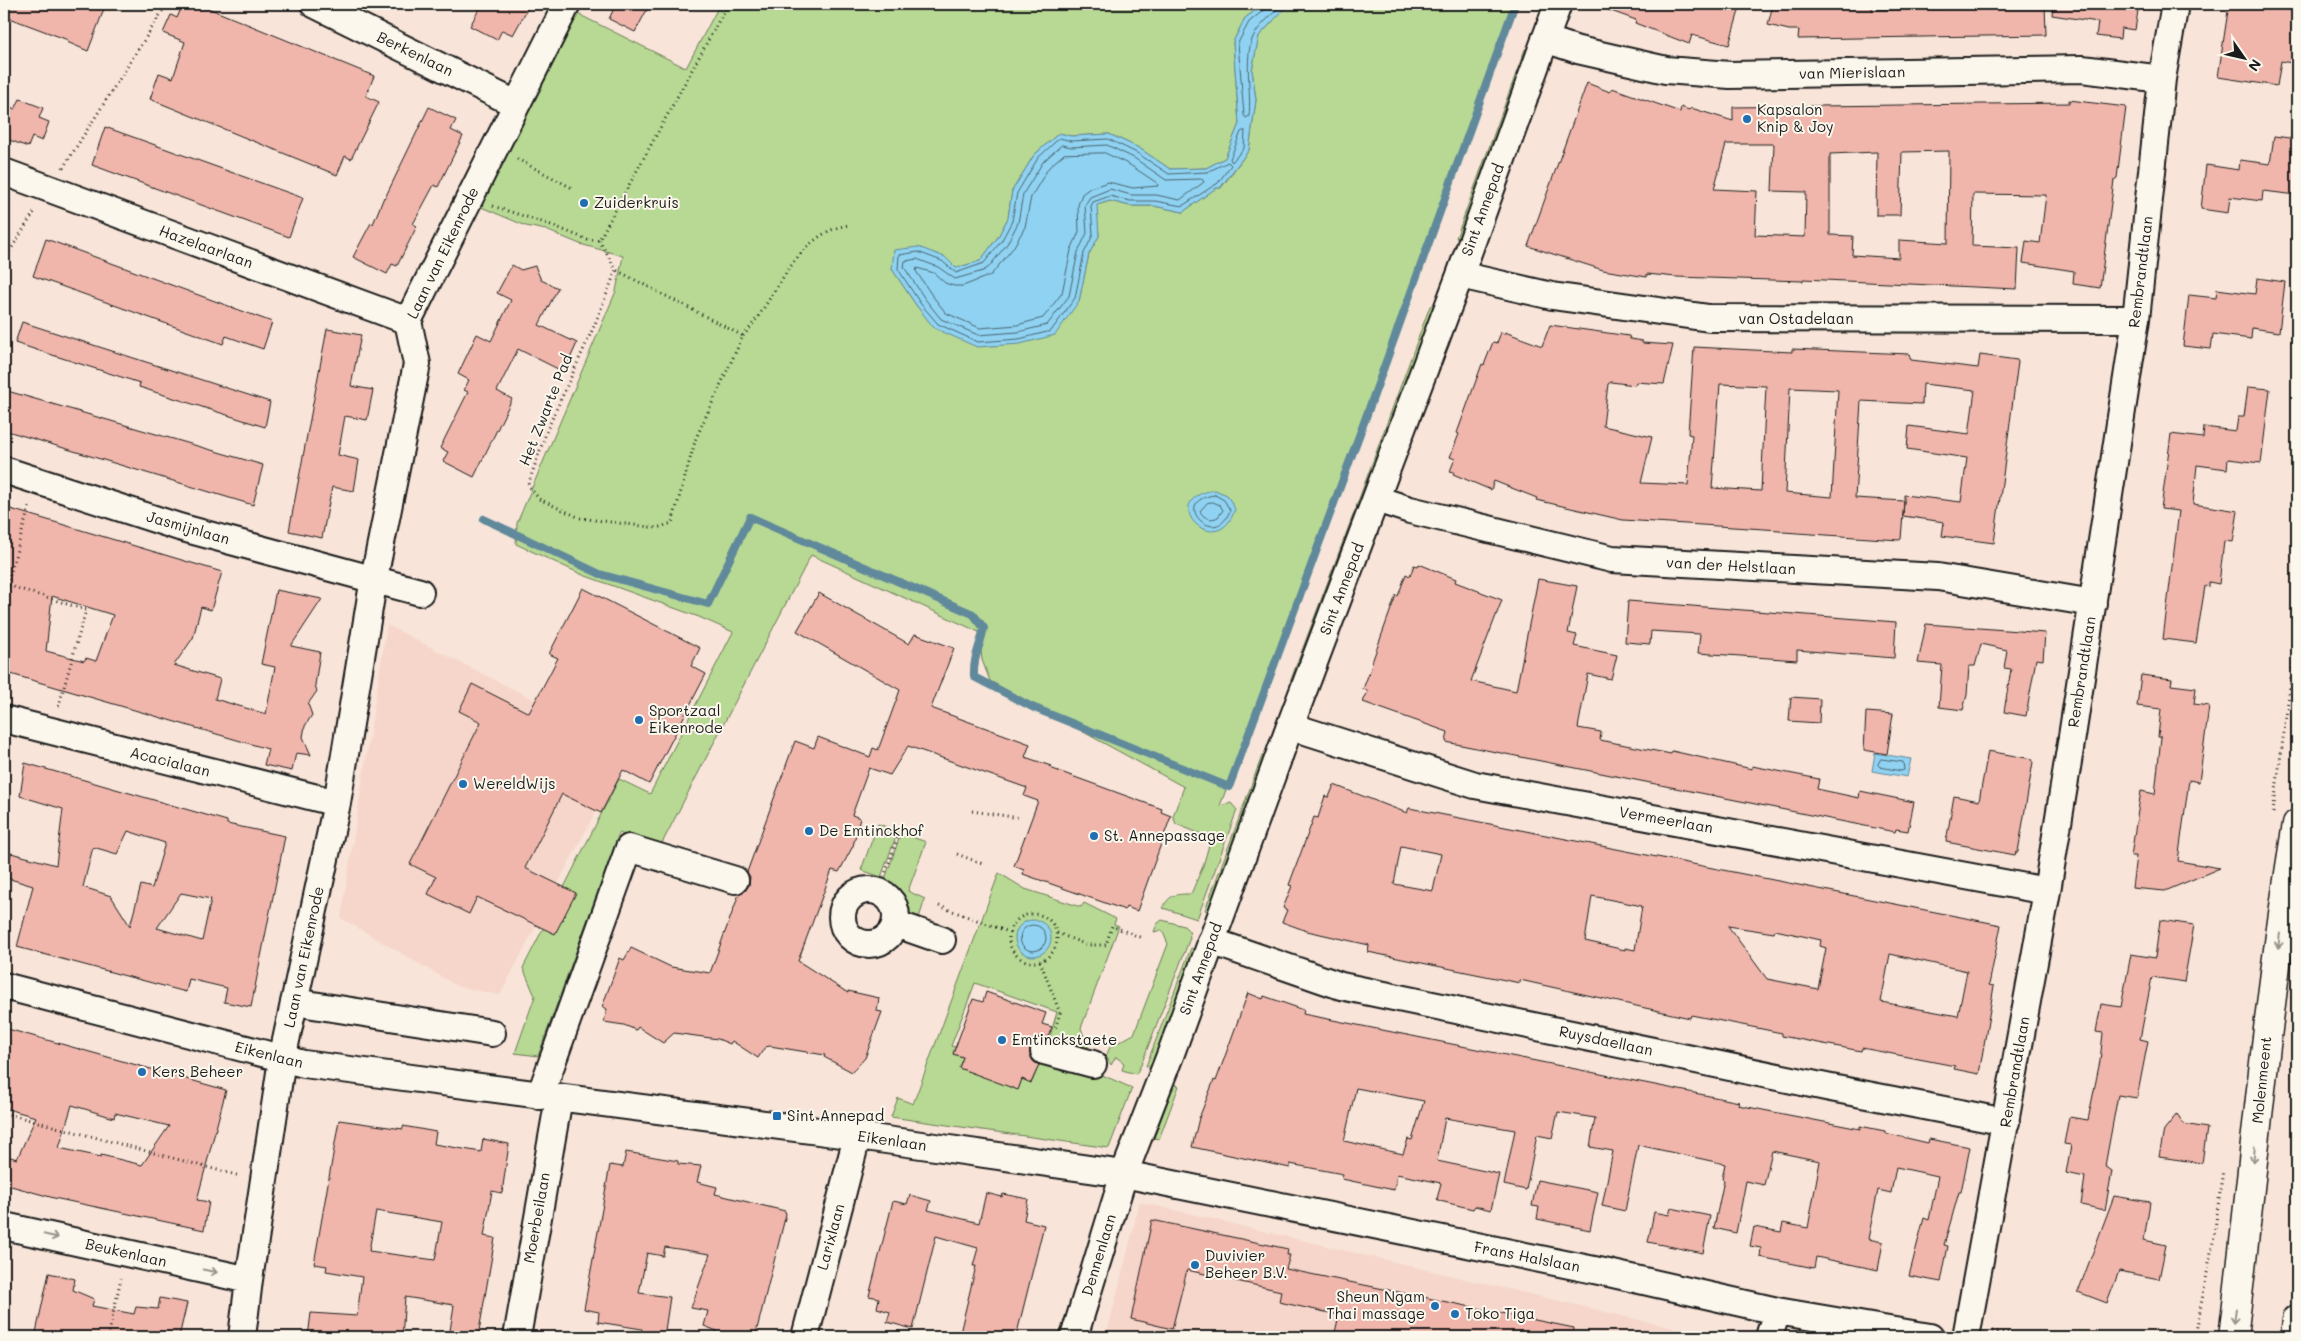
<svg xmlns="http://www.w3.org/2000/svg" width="2301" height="1341" font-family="Mali,sans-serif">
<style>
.built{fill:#f6d6ca}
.green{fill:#b7d993;stroke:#6a7a58}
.water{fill:#8fd2f1;stroke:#61899c}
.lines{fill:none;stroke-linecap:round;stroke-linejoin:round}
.shore{stroke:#4a6571;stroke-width:1}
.stream{stroke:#61899c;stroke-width:8}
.building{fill:#f0b6ab;stroke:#1c1c1c;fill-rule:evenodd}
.minor-casing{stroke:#1c1c1c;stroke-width:30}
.major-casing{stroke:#1c1c1c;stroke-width:31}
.path{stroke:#1c1c1c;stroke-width:3;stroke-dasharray:1 4;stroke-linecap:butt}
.minor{stroke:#fbf7ec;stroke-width:26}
.major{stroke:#fbf7ec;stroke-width:28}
.oneway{stroke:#97948e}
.poi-dot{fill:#1f6fb2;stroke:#fbf7ec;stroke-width:2}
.labels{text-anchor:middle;stroke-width:4;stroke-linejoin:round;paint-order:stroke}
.street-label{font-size:15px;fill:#1c1c1c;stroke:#fbf7ec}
.poi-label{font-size:15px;fill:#1c1c1c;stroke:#fbf7ec;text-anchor:start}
</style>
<rect width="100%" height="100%" fill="#f8e4d8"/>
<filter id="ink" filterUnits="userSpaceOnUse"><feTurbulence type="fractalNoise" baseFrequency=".02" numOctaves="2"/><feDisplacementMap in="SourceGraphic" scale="10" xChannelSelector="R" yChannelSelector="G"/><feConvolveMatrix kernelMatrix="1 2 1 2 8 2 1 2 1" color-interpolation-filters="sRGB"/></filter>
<g filter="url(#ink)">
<path class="built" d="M387,625L554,710L616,772L500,995L459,987L341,918Z
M1140,1202L1711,1337H1106Z"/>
<path class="green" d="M720,4H1264L1245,18L1233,42L1239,124L1225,158L1206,168L1170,169L1139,148L1109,134L1071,136L1059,133L1034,155L1012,191L1008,218L998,237L980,261L956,268L944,257L892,269L916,305L935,328L1079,301L1089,254L1099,236L1096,205L1110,201L1130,206H1154L1183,212L1216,188H1221L1249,150L1256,100L1252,70L1259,36L1289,4H1516L1220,806L1231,803L1237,810L1197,919L1163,908C1169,894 1177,894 1191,894L1203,866L1211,838L1176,824L1173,816L1184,787L990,681L982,660L979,632L811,555L660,847L619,833L538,1056L515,1053L535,996L523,968L619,779L650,794L733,632L699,617L583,575L516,544L517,523L616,291L623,256L580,244L546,230L526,226L474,204L574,12L686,68Z
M1525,49L1533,52L1464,240L1456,238Z
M1442,300L1364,510L1356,507L1430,306Z
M1355,510L1363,513L1296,692L1290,682Z
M1273,751L1213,913L1205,910L1262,756Z
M878,824L898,831L881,877L861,870Z
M901,833L926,842L908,891L925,899L917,924L903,917C903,896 900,893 885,879Z
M999,873L1025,889L1081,907L1084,903L1116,919L1114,924L1119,926L1081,1028L1090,1052L1048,1043L1057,1012L975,983L951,1046L955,1047L953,1054L963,1057L959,1068L1018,1089L1022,1079L1032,1082L1043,1055L1077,1064L1132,1088L1109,1148L891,1117L898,1098L913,1104Z
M1162,920L1184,926L1189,931L1190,938L1141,1065L1136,1074L1122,1070L1124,1063L1116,1057L1111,1065L1106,1056L1110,1047L1134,1034L1168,944L1162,930L1154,932L1157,924Z
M1191,948L1198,951L1154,1069L1146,1066Z
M1174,1084L1179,1086L1159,1139L1154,1138Z
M1807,1329L1860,1337H1787L1791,1332Z"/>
<path class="water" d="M1264,4H1289L1259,36L1252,70L1256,100L1249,150L1220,188H1216L1183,212L1154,206H1130L1110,201L1097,205L1099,236L1089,254L1079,301L1055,335L1020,344L977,347L934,328L916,305L892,269L894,250L918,247L945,257L956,268L980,261L998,237L1008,218L1012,191L1034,155L1059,133L1071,136L1109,134L1139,148L1170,169L1206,168L1225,158L1239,124L1233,42L1245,18Z
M1215,490L1227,495L1235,509C1218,564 1153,499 1215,490Z
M1875,753L1911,759L1907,777L1872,771Z
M1015 938a18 18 0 1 1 36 0a18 18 0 1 1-36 0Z"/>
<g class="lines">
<path class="shore" d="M1266,4L1265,9L1249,22L1238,43L1244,115L1246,118L1249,116C1252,93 1242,51 1256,32C1263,22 1274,13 1282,4
M1245,131L1244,148L1232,162L1230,159L1241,132Z
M1060,138L1071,141L1108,139L1137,153L1169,174L1207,172L1228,162L1231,165L1218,183L1182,206L1155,201H1130L1110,196L1093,202L1091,206L1093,235L1084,253L1075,298L1051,331L1019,339L978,342L938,324L920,303L898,269L899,255L918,252L942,261L956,273L984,263L1002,240L1012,221L1017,193L1038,158Z
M1062,145L1071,147L1107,145L1134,158L1166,180L1202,179L1204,182L1180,200L1156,195H1131L1110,189L1090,197L1085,205L1087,233L1078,252L1069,296L1047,325L1018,332L978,335L941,319L925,299L904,267L905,261L917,259L938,267L955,279L983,271L989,267L1007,244L1018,223L1023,194L1043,162Z
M1105,153L1130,165L1157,183L1158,186L1133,188L1108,182L1090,188L1082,194L1078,205L1079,232L1071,250L1062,293L1043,318L1017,325L980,328L946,313L931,294L916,271L917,268L934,273L945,283L954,286H963L991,275L1013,248L1025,227L1031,197L1049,167L1064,154Z
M1215,495L1224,500L1230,510C1217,551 1167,500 1215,495Z
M1213,502L1220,505L1223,510L1218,517C1211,521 1203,518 1200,511L1207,503Z
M1881,759L1903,762L1904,770L1901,771L1880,767L1878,765Z
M1020 938a13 13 0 1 1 26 0a13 13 0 1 1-26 0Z"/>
<path class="stream" d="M484,519L600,574L708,604L750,517L973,614L984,628C980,647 973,657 974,677L1032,707L1229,787L1366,417L1515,4"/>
</g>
<path class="building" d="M4,4H106L88,51L67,42L68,40L4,16Z
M183,4H198L374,76L366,96L379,102L351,159L345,156L337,175L150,99L159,73L173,78L185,42L163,33L171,15L177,18Z
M482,4H530L513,35L502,30L497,40L470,26Z
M616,4H650L635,32L609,19Z
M1598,4H1741L1729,45L1692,35L1689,44L1635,23L1636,20L1597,6Z
M1773,4H1872V10L1948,9V4H2045L2046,35L1798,39L1799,30H1789L1768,25Z
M2053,4H2139L2135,30L2121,28L2120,39L2096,36L2098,22L2052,15Z
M2229,4H2297V64L2281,61L2277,86L2218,77Z
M1587,83L1610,92L1612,88L1680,112L1681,107L1689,110L1691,108L1733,121V107L2069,103V100L2126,107L2117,178L2114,180L2100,288L2073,284L2074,271L2023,263L2026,241L2040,243L2046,195L1973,194L1972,246L2019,248L2017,289L1803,279V281L1676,277L1647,274V277L1603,270L1528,246ZM1726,144H1774L1772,191L1806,192L1805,237L1755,235L1757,191L1714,189ZM1949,151L1948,243L1899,240V258L1852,255L1853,236L1830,235V154L1877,152L1876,215H1900L1902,152Z
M20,99L43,108L39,118L49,122L42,141L32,137L28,147L4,138V104L15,109Z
M429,107L456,120L451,130L463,136L438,187L434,185L413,224L417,226L397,266L392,264L387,274L353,257L371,223L373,224L384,197L385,198Z
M105,127L303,198L289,237L92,165Z
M2274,136L2297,139V195L2263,191L2262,201L2230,197L2228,213L2201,209L2206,165L2239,170L2240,160L2270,164Z
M46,239L272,322L263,349L226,336L223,344L33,276Z
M512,265L521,270L535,266L541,280L558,288L539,325L577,343L564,372L518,349L497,391L512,399L474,477L443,461L448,452L440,448L468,392L464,390L469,380L458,374L477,334L491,341L511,300L497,293Z
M2257,278L2285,282L2279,332L2252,328L2251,339L2213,334L2211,349L2183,346L2189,295L2216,298L2217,289L2255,294Z
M22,322L270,402L265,427L139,387L140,383L15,343Z
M1550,325L1629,336L1630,339L1642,341V343L1673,345L1664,384L1636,382L1635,385L1611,382L1608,384L1603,426L1652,437L1641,483L1688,485L1692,435L1688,434L1694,347L1792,352V349L1909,354L1911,360L1978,368L1980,355L2017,360L2018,362L1994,543L1942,536L1944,522L1903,516L1904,501L1901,539L1899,540L1783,532L1780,530L1623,520L1536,500L1537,498L1494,481L1491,490L1453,474L1454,472L1450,471L1455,459L1450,457L1459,434L1457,433L1482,364L1484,365L1493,342L1497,343L1501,332L1504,334L1505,332L1542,346ZM1720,384L1766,386L1761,491L1712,488ZM1923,384L1975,390L1969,434L1909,426L1907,449L1967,458L1961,502L1904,495V501L1855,498L1861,401L1922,404ZM1790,388L1838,390L1832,497L1785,493Z
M327,329L361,335L351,386L373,390L367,420L345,416L338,455L359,460L354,491L332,487L322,538L289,531Z
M2248,387L2270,389L2261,463L2228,459L2227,469L2197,465L2193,504L2238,511L2233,542L2224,541L2219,584L2209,582V587L2205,586L2196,643L2163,639L2179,511L2161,509L2171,434L2203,438L2204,427L2236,431L2238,417H2244Z
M4,390L263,465L253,505L4,430Z
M4,507L222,572L211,610L201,607L193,638L174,665L220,679L215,699L266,714L275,667L261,664L276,590L322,599L291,646L320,652L315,685L317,691L308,704L312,715L305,726L303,737L311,755L296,753L292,771L264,765L268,749L4,672ZM52,596L113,615L96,661L86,658L84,661L46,651Z
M1419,564L1456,579L1455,582L1502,600L1471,681L1516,691L1538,579L1577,586L1568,633L1577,635L1574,646L1617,655L1611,679L1588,674L1578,728L1601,732L1600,740L1671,754L1672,751L1752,769V766L1819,779L1817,789L1859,798L1860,791L1914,802L1908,831L1896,829L1895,832L1446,742L1448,732L1363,702L1368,691L1363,689L1372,665H1371L1396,595L1398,596L1406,574L1410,576L1414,565L1418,566Z
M583,588L700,648L691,666L706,674L649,784L623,770L601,813L562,794L525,868L576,893L555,934L477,897L469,914L428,894L436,877L410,864L481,722L459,711L472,684L529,713L558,658L549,654Z
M819,593L909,644L915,634L954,648L931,708L1030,744L1025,757L1051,766L1050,768L1162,809L1161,812L1171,816L1137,911L1126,907L1125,910L1023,874L1024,870L1014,866L1038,801L1024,796L1027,788L908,746L890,775L869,768L852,815L860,818L853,846L839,872L832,870L798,961L848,993V991L879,998L877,1011L882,1012L865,1058L852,1072L824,1057L825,1055L770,1046L765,1047L758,1058L732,1041L730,1044L718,1039L674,1033L663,1043L638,1027L636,1030L624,1025L604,1022L607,1009L602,1007L620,958L624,960L631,948L671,967L710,973L739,894L745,891L749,885L750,877L747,872L795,741L814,748L818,737L870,757L873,748L878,750L900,690L797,631Z
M1628,601L1896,622L1894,658L1797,650V660L1698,653L1700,634L1651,631L1650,644L1625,642Z
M1926,624L2045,633L2043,660L2036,659L2026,716L2004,712L2011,669L2004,668L2007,650L1981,644L1975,666H1969L1967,695L1963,710L1939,707L1942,665L1918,663Z
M2141,675L2172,679L2171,685L2196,688L2194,704L2209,706L2199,782L2189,780L2178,861L2220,868L2165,891L2132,888L2136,856H2131L2141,791L2155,794L2161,737H2158L2161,709L2137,706Z
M1791,697L1820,699L1819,723L1789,721Z
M1866,712L1893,714L1887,754L1864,750Z
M1988,751L2032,759L2033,762L2018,852H2016L2015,855L1946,842L1954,796L1979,801Z
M25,763L227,821V824L285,836L251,1007L224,1002L227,988L189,979L186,992L17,947L33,886L7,878L11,853L56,865L63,809L20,796ZM128,831L165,843L152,888L141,885L130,926L111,896L83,887L93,847L117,854ZM181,893L211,899L202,941L157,928Z
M1334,785L1407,813L1409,808L2001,925L1989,985L1994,986L1979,1074L1954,1069L1955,1066L1862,1048L1861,1051L1808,1041L1782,1036V1033L1737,1024L1691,1015L1690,1018L1520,980V983L1368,952L1369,945L1307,931L1282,922L1287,910L1283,908L1292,886L1289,885L1314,817L1318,818L1325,796L1329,797ZM1401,846L1441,854L1433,891L1394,884ZM1592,896L1642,906L1635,950L1625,948V950L1585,941ZM1728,926L1774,933L1775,930L1821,940L1820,946L1826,948L1818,989L1767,979ZM1890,954L1967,971L1958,1016L1881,1002Z
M2160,920L2194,925L2184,982L2152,977L2140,1039L2148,1041L2137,1098L2118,1095L2105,1166L2112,1171L2105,1210L2081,1205L2085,1177L2066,1173L2071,1145L2064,1144L2069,1117L2088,1120L2100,1061L2103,1033L2096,1032L2101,1004L2121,1007L2131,954L2155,958Z
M986,992L1046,1013L1042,1024L1052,1027L1048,1037H1040L1034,1040L1030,1047V1055L1033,1061L1039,1065L1031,1083L1022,1079L1018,1090L959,1068L963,1057L953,1054L973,999L983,1002Z
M1248,993L1263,999L1264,996L1304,1010L1303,1014L1739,1102L1738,1105L1768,1111L1860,1129V1126L1885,1131V1133L1928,1143L1929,1139L1970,1147L1961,1192H1959L1944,1245L1948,1246L1941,1282L1909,1276L1924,1218L1929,1220L1938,1176L1896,1167L1891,1193L1878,1190L1868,1239L1883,1242L1878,1270L1816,1257L1814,1268L1760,1257L1761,1248L1750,1246L1754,1227L1781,1232L1783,1223L1808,1228L1820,1161L1772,1151L1764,1185L1746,1181L1736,1233L1714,1228L1724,1180L1722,1179L1725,1164L1638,1145L1625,1211L1602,1206L1613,1151L1590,1147L1595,1118L1558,1112L1552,1138L1537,1135L1526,1190L1504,1185L1515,1130L1445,1118L1437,1161L1499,1174L1491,1210L1475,1206L1473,1209L1440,1201L1437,1199L1441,1183L1397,1174L1394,1190L1342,1179L1343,1174L1290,1164V1168L1192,1147L1199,1118L1214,1080L1216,1081ZM1356,1088L1424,1101L1412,1140L1408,1139L1403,1154L1344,1141Z
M4,1028L226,1090L197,1200L209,1202L204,1230L54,1198L4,1184V1155L17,1159L36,1117L4,1108ZM72,1105L114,1118L115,1113L169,1126L142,1165L101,1155V1157L59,1148Z
M2177,1114L2184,1124L2207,1128L2202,1163L2159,1157L2164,1130Z
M339,1120L403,1129V1126L436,1132L434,1144L481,1152L483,1139L509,1144L502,1193L492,1191L484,1236L495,1238L478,1337H449L454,1305L405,1297L402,1337H308L311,1313L357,1316L362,1277L326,1271L327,1266L314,1264ZM376,1211L442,1222L435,1260L369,1251Z
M626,1152L678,1161V1164L701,1166L697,1182L717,1187L715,1194L785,1211L786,1214L755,1337H733L716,1333L717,1331L704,1326L708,1311L691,1308L710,1254L665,1247L663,1256L647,1253L639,1293L670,1297L664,1337H640L642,1329L598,1322L599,1312L584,1309L610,1165L623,1167Z
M1537,1180L1598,1192L1590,1230L1537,1219L1539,1207L1532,1206Z
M986,1193L1002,1197L1003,1194L1028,1199L1024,1220L1044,1225L1016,1337H959L976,1266H973L978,1248L936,1236L913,1329L887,1322L890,1312L877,1308L879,1298L869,1296L893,1201L907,1204L910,1195L931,1201L928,1210L979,1223Z
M2114,1196L2150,1202L2144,1240L2166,1245L2159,1279L2119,1271L2107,1303L2078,1292Z
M1671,1208L1710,1216L1703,1253L1648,1242L1654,1212L1669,1215Z
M1152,1220L1288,1249L1287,1255H1290L1286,1269L1574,1328L1573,1337H1334L1339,1315L1279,1302L1281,1291L1187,1270L1172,1329L1131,1319Z
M49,1273L75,1279L73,1290L94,1299L92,1306L134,1314L136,1307L158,1309L160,1298L187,1303L179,1337H35Z"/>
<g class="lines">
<defs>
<path id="minor" d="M314,4L516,104
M1545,39L1578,50L1666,70L1730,75L2082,69L2162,79
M4,172L408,321
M1460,275L1552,296L1709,318L2136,319
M4,470L179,527L420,592
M1376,499L1410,510L1612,559L1938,577L2093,603
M4,719L337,803
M1290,726L1475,785L2047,891
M842 917a27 27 0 1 1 54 0a27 27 0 1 1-54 0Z
M896,924L942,940
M1211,941L1341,986L1826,1087L2006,1122
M4,986L304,1064L872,1138L1124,1174L1604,1272L1777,1311L1930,1337
M294,1002L492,1033
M1044,1051L1093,1064
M540,1096L629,848L735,880
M4,1226L249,1280
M242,1337L249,1280L282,1059L337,803L374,578L417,364L408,321L567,4
M517,1337L559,1098
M805,1337L857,1137
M1074,1337L1124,1174L1171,1053L1290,726L1460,275L1558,4
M1769,1337L1777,1311
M1966,1337L2047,891L2071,743L2136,319L2162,79L2175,4"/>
<path id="major" d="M2233,1337C2254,1166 2268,994 2297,824
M2295,1337L2297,1319"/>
</defs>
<use href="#minor" class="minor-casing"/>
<use href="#major" class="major-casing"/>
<path class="path" d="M517,159L574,189
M63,168L167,4
M493,206L554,226L588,240H599L728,4
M599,240L616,270L595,324L547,430L528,485L539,499L580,518L657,528L672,523L696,438L743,336L616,270
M4,260L35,211
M743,336C776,300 796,231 850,225
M4,584L86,610L58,708
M7,585L30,504
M972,811L1020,818
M2273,813L2297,635
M957,854L983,864
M879,891L899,833
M939,906L1009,932
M1009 938a24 24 0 1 1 48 0a24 24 0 1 1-48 0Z
M1057,933L1087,945H1106L1112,926L1142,938
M1040,961L1060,1013L1055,1029
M4,1113L240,1176
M1992,1331L2040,1337
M108,1337L121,1278
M2195,1337L2214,1236L2223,1170"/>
<use href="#minor" class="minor"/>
<use href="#major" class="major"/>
</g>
<defs><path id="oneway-shaft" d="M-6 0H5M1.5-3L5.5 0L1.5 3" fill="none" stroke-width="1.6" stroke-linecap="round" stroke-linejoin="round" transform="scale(1.25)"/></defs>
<g class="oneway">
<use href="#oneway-shaft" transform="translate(2279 941) rotate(97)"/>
<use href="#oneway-shaft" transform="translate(2254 1155) rotate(96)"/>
<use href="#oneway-shaft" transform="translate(51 1236) rotate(13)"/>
<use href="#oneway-shaft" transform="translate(210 1271) rotate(12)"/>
<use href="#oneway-shaft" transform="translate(2235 1316) rotate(97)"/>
</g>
</g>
<g class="poi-dot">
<circle cx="1747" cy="119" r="5"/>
<circle cx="584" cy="203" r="5"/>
<circle cx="639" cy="720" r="5"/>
<circle cx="463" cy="784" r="5"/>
<circle cx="809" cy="831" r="5"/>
<circle cx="1094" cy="836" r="5"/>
<circle cx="1002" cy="1040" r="5"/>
<circle cx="142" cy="1072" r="5"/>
<rect x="772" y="1111" width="10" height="10" rx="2.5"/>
<circle cx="1195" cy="1265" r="5"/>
<circle cx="1435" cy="1306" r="5"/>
<circle cx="1455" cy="1314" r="5"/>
</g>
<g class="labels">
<g class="street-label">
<text transform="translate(415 54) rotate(26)" y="5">Berkenlaan</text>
<text transform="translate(1852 73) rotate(-1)" y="5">van Mierislaan</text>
<text transform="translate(1483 210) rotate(-70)" y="5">Sint Annepad</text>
<text transform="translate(206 247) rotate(20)" y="5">Hazelaarlaan</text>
<text transform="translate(443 253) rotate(-64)" y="5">Laan van Eikenrode</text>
<text transform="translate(2141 272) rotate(-83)" y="5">Rembrandtlaan</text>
<text x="1796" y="324">van Ostadelaan</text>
<text transform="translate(546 410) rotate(-68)" y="5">Het Zwarte Pad</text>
<text transform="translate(188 528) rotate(16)" y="5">Jasmijnlaan</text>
<text transform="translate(1731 566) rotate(3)" y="5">van der Helstlaan</text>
<text transform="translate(1342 589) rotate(-69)" y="5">Sint Annepad</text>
<text transform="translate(2082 672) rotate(-81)" y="5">Rembrandtlaan</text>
<text transform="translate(170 762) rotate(14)" y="5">Acacialaan</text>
<text transform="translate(1666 820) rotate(10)" y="5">Vermeerlaan</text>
<text transform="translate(304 957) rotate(-78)" y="5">Laan van Eikenrode</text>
<text transform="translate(1201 969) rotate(-70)" y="5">Sint Annepad</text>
<text transform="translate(1606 1041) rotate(12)" y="5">Ruysdaellaan</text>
<text transform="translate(269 1055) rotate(14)" y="5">Eikenlaan</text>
<text transform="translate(2015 1072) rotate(-80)" y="5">Rembrandtlaan</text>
<text transform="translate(2262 1080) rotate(-84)" y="5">Molenmeent</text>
<text transform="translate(892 1141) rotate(8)" y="5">Eikenlaan</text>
<text transform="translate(537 1218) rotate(-80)" y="5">Moerbeilaan</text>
<text transform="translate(831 1237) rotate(-75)" y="5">Larixlaan</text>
<text transform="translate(126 1253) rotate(13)" y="5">Beukenlaan</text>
<text transform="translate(1099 1255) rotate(-73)" y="5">Dennenlaan</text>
<text transform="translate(1527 1257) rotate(11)" y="5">Frans Halslaan</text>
</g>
<g class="poi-label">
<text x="1757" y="115">Kapsalon<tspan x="1757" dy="17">Knip &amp; Joy</tspan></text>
<text x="594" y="208">Zuiderkruis</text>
<text x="649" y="716">Sportzaal<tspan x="649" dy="17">Eikenrode</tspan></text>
<text x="473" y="789">WereldWijs</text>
<text x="819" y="836">De Emtinckhof</text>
<text x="1104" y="841">St. Annepassage</text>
<text x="1012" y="1045">Emtinckstaete</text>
<text x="152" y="1077">Kers Beheer</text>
<text x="787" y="1121">Sint Annepad</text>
<text x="1205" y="1261">Duvivier<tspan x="1205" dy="17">Beheer B.V.</tspan></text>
<text x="1425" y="1302" text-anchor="end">Sheun Ngam<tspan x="1425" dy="17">Thai massage</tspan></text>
<text x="1465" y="1319">Toko Tiga</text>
</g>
</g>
<rect width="2301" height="1341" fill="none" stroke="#fbf7ec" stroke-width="20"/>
<rect x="10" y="10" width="2281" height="1321" fill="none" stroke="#1c1c1c" stroke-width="2" filter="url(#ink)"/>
<g transform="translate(2244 58) rotate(124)" stroke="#fbf7ec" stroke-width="4" paint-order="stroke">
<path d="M0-4L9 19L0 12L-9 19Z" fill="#1c1c1c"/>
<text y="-8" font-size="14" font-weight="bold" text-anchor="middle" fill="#1c1c1c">N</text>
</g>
</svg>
